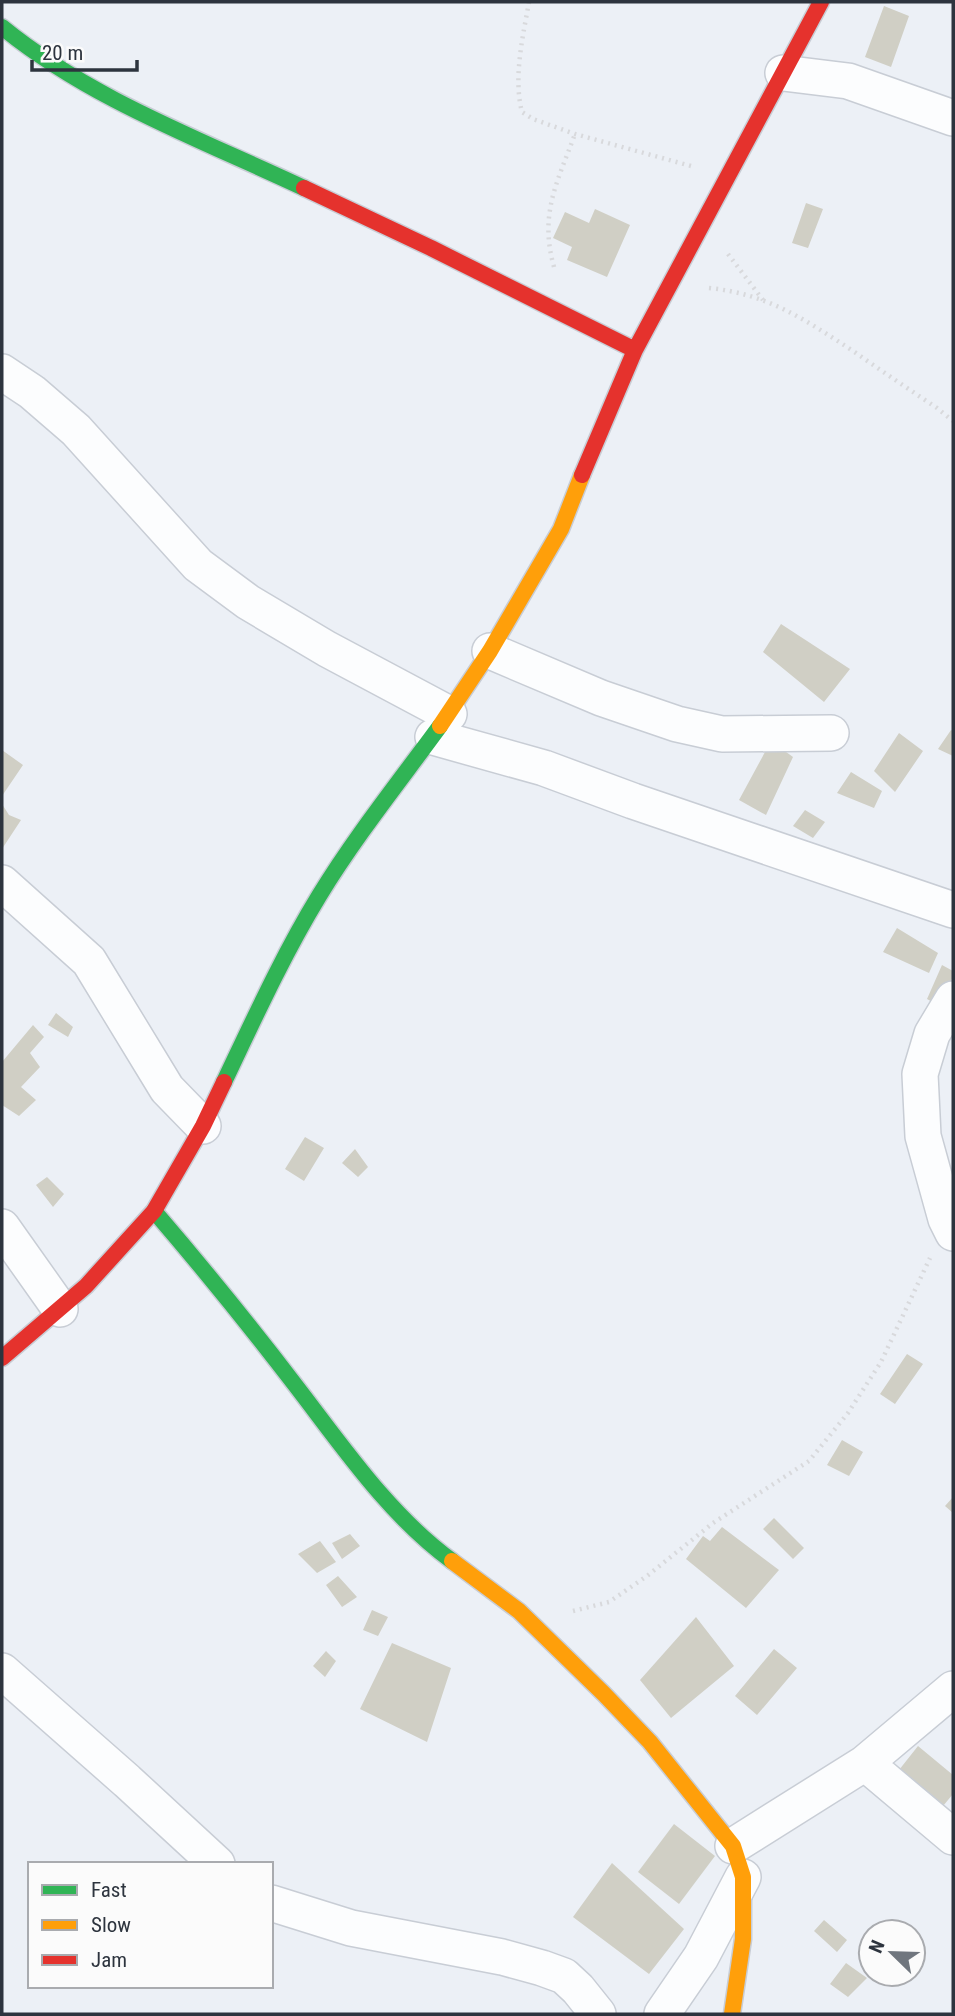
<svg xmlns="http://www.w3.org/2000/svg" width="955" height="2016" font-family="'Roboto Condensed',sans-serif">
<style>
.building{fill:#d0cfc5}
.lines{fill:none;stroke-linecap:round;stroke-linejoin:round}
.street-casing{stroke:#c8cdd5;stroke-width:38}
.fast-casing{stroke:#c8cdd5;stroke-width:19}
.slow-casing{stroke:#c8cdd5;stroke-width:19}
.jam-casing{stroke:#c8cdd5;stroke-width:19}
.path{stroke:#d8d9dc;stroke-width:4.5;stroke-dasharray:2 5;stroke-linecap:butt}
.street{stroke:#fcfdfe;stroke-width:35}
.fast{stroke:#30b455;stroke-width:16}
.slow{stroke:#ff9f0a;stroke-width:16}
.jam{stroke:#e5322d;stroke-width:16}
</style>
<rect width="100%" height="100%" fill="#ecf0f6"/>
<path class="building" d="M884,6L909,16L891,67L865,57Z
M806,203L823,209L808,248L792,243Z
M595,209L630,225L607,277L567,260L572,247L553,238L565,212L589,223Z
M781,624L850,669L824,702L763,652Z
M951,730L953,731V756L938,749Z
M899,733L923,751L895,792L874,771Z
M771,741L793,757L766,815L739,800Z
M2,750L23,765L2,796Z
M851,772L882,791L874,808L837,793Z
M2,804L9,815L21,820L2,849Z
M805,810L825,822L813,838L793,826Z
M897,928L938,953L929,973L883,952Z
M942,965L953,971V977L938,1005L927,999Z
M56,1013L73,1027L68,1037L48,1025Z
M33,1025L44,1037L30,1053L40,1067L21,1087L36,1100L19,1116L2,1105V1062Z
M305,1137L324,1148L304,1181L285,1169Z
M355,1149L368,1167L358,1177L342,1163Z
M47,1177L64,1194L53,1207L36,1185Z
M907,1354L923,1364L895,1404L880,1394Z
M842,1440L863,1452L849,1476L827,1465Z
M953,1497V1513L945,1506Z
M774,1518L804,1548L793,1559L763,1529Z
M722,1527L779,1570L746,1608L686,1559L703,1536L710,1541Z
M350,1534L360,1546L342,1559L332,1543Z
M320,1541L336,1562L317,1573L298,1554Z
M338,1576L357,1597L342,1607L326,1585Z
M372,1610L388,1617L378,1636L363,1630Z
M696,1617L734,1666L671,1718L640,1680Z
M392,1643L451,1668L427,1742L360,1709Z
M774,1649L797,1668L757,1715L735,1696Z
M326,1651L336,1661L325,1677L313,1666Z
M918,1746L953,1775V1794L943,1806L899,1770Z
M674,1824L715,1856L679,1904L638,1872Z
M612,1863L684,1929L649,1974L573,1917Z
M824,1920L847,1940L837,1952L814,1931Z
M846,1963L867,1978L848,1997L830,1984Z"/>
<g class="lines">
<defs>
<path id="street" d="M783,73L848,81L953,118
M2,372L32,392L76,430L198,565L248,602L327,649L449,714
M490,651L601,698L677,724L722,734L831,733
M433,737L544,768L633,801L953,910
M2,883L89,961L167,1089L203,1126
M953,999L932,1034L920,1074L923,1136L946,1219L953,1233
M2,1227L60,1309
M2,1671L127,1781L217,1864
M865,1763L953,1837
M733,1846L865,1763L953,1689
M271,1903L351,1928L502,1957L542,1968L564,1976L578,1989L598,2014
M662,2014L701,1957L743,1877"/>
<path id="fast" d="M2,27C90,99 202,140 304,188
M224,1082C254,1019 283,955 319,896C355,837 399,782 440,726
M154,1211C203,1268 250,1326 296,1386C343,1447 389,1515 452,1561"/>
<path id="slow" d="M440,726L490,651L561,529L582,475
M452,1561L519,1611L604,1694L650,1742L733,1846L743,1877V1939L732,2014"/>
<path id="jam" d="M304,188L431,248L635,350
M582,475L635,350L821,2
M2,1358L86,1286L154,1211L203,1126L224,1082"/>
</defs>
<use href="#street" class="street-casing"/>
<use href="#fast" class="fast-casing"/>
<use href="#slow" class="slow-casing"/>
<use href="#jam" class="jam-casing"/>
<path class="path" d="M529,2C523,36 513,78 522,112L533,119L575,134L691,166
M728,254L763,300
M554,267C539,214 557,183 575,134
M709,288C769,294 807,321 856,353C883,372 910,390 937,408L953,421
M573,1611L609,1602L647,1576L713,1523L809,1461L848,1413L881,1362L930,1258"/>
<use href="#street" class="street"/>
<use href="#fast" class="fast"/>
<use href="#slow" class="slow"/>
<use href="#jam" class="jam"/>
</g>
<rect width="955" height="2016" fill="none" stroke="#2d343e" stroke-width="7"/>
<rect x="28" y="1862" width="245" height="126" fill="#fbfbfb" stroke="#a9abaf" stroke-width="2"/>
<rect x="42" y="1885" width="35" height="10" fill="#30b455" stroke="#a9abaf" stroke-width="2"/>
<text x="91" y="1897" font-size="21" fill="#2d343e">Fast</text>
<rect x="42" y="1920" width="35" height="10" fill="#ff9f0a" stroke="#a9abaf" stroke-width="2"/>
<text x="91" y="1932" font-size="21" fill="#2d343e">Slow</text>
<rect x="42" y="1955" width="35" height="10" fill="#e5322d" stroke="#a9abaf" stroke-width="2"/>
<text x="91" y="1967" font-size="21" fill="#2d343e">Jam</text>
<g transform="translate(892 1953) rotate(293)"><circle r="33" fill="#fbfbfb" stroke="#a9abaf" stroke-width="2"/>
<path d="M0-5L12 26L0 18L-12 26Z" fill="#70767e"/>
<text y="-10" font-size="19" font-weight="bold" text-anchor="middle" fill="#2d343e">N</text>
</g>
<path d="M32 60v10h105v-10" fill="none" stroke="#2d343e" stroke-width="3.5"/>
<text x="42" y="60" font-size="21" fill="#2d343e" stroke="#fbfbfb" stroke-width="5" paint-order="stroke">20 m</text>
</svg>
